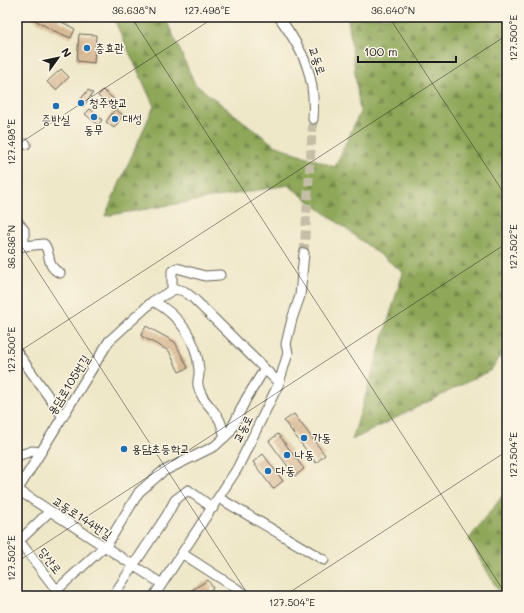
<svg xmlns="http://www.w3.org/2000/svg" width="524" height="613" font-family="Mali,'Poor Story',sans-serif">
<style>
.forest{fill:url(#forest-firs);stroke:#55623a}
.building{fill:url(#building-hatch)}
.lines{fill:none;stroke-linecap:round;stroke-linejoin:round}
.minor-tunnel{stroke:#c4bea6;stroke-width:9;stroke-dasharray:9 4.5;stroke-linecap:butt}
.minor-casing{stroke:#666358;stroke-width:11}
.minor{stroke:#fff;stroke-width:9}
.ticks{fill:none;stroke:#1c1c1c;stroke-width:1;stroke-opacity:0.45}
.poi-dot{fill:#1f6fb2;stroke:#fcf5e5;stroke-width:1.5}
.labels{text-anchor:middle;stroke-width:3;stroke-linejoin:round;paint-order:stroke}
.poi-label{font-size:12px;fill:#1c1c1c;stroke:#fcf5e5;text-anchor:start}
.street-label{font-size:12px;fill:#1c1c1c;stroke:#fcf5e5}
.neatline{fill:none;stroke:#1c1c1c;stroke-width:1.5}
.ticks-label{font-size:10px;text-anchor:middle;fill:#1c1c1c}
</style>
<defs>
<pattern id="forest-firs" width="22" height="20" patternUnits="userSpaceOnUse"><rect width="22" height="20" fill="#8ea759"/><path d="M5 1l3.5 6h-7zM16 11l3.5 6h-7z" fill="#738749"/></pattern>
<pattern id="building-hatch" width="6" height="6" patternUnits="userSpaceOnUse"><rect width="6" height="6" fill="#ddbc97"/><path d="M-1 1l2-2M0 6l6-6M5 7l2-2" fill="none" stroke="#bda182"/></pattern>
</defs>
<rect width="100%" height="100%" fill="#fcf5e5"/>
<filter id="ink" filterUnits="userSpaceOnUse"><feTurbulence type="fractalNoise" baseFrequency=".025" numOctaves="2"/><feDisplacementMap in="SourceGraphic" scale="8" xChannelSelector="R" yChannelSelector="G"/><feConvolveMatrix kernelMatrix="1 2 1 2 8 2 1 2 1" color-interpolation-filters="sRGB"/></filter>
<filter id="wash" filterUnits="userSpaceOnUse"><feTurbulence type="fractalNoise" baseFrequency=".012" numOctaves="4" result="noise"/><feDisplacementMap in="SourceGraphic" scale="16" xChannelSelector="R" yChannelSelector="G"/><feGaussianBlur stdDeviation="0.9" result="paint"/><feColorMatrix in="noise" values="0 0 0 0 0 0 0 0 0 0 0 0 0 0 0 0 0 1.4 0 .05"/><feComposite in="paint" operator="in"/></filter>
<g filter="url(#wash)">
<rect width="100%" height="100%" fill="#eee7c8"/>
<path class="forest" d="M113,17H165L195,84L274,145L335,167L360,112L348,17H499L507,24V347L491,370L352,440L403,272L288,185L105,216L154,106Z
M507,490V596H501L469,539Z"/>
<g id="blocks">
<path class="building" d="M30,17H60L58,20L75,29L71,38L52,30Z
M79,34L96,35L94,63L77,61Z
M61,69L69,77L56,90L47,82Z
M88,90L93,93L83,107L78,103Z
M103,90L115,100L110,106L98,96Z
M90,109L102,120L98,125L85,114Z
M115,109L123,115L114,128L106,122Z
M146,326L175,342L188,368L179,372L169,351L141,336Z
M294,414L325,455L316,463L284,421Z
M278,434L304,469L295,476L269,441Z
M263,454L283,481L273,489L253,462Z
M208,580L213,588L211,589L212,591L204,596H193L190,591Z"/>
</g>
</g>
<g filter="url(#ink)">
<use href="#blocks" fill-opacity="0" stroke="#666358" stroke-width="1"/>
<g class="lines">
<path class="minor-tunnel" d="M304,253L313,119"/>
<defs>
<path id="minor" d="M279,17C304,52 316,76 313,119
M17,145L26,144
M17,221L24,230V246L17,247
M24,246L44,244C52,254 45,266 60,273
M172,290V271L177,268L205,276L220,275
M153,301C179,315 197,339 199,370C200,375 197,380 198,385C200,399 213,408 219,419C222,424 223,431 225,437
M17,352L63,417
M17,456L32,451L41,452
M18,490L162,584
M17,491L109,341L153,301L175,289L184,291L193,298L279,383
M219,498L324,560
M17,538L61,596
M19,541L50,511
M183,554L248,596
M54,596L57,590L108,543L139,492L162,472L215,446L230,432L246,399L264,370
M113,596L167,515L175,500L188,490L213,508
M154,596L237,469L279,383L288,353L286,344L292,319L300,296L304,253"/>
</defs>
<use href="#minor" class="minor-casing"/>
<use href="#minor" class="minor"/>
</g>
</g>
<path class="ticks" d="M131,17L507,596M389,17L507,198M17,145L215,17M17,239L249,596M17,353L507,35M17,562L507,243M284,596L507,451"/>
<g class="poi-dot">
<circle cx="87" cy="48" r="4"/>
<circle cx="81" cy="103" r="4"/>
<circle cx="56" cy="106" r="4"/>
<circle cx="94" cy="117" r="4"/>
<circle cx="115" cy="119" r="4"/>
<circle cx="304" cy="438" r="4"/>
<circle cx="124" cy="449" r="4"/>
<circle cx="287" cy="455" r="4"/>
<circle cx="268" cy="471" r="4"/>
</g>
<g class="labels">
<g class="poi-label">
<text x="95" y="52">충효관</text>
<text x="89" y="107">청주향교</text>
<text x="123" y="123">대성</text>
<text x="56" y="124" text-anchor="middle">증반실</text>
<text x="94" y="134" text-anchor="middle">동무</text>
<text x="312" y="442">가동</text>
<text x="132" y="453">용담초등학교</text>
<text x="295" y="459">나동</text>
<text x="276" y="475">다동</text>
</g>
<g class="street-label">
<text transform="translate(317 61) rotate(71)" y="4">교동로</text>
<text transform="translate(69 385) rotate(-58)" y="4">용담로105번길</text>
<text transform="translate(243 429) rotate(-64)" y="4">교동로</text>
<text transform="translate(82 518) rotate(33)" y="4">교동로144번길</text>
<text transform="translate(50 561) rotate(52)" y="4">당산로</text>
</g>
</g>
<rect width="524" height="613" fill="none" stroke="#fcf5e5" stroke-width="44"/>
<g transform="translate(58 58) rotate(57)" stroke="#fcf5e5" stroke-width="3" paint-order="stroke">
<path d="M0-3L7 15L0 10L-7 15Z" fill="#1c1c1c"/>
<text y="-6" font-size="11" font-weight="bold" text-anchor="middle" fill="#1c1c1c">N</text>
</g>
<path d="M358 56v6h98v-6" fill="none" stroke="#1c1c1c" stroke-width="2"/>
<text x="364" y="56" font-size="12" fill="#1c1c1c" stroke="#fcf5e5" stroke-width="3" paint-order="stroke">100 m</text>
<rect x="22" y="22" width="480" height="569" class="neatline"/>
<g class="ticks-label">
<text x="134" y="14">36.638°N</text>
<text x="207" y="14">127.498°E</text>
<text x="393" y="14">36.640°N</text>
<text transform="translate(513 38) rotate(-90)" y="4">127.500°E</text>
<text transform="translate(11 142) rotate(-90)" y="4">127.498°E</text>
<text transform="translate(11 247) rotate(-90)" y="4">36.636°N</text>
<text transform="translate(513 247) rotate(-90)" y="4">127.502°E</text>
<text transform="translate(11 350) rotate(-90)" y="4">127.500°E</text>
<text transform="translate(513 455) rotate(-90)" y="4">127.504°E</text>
<text transform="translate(11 558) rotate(-90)" y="4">127.502°E</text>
<text x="292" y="606">127.504°E</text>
</g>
</svg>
